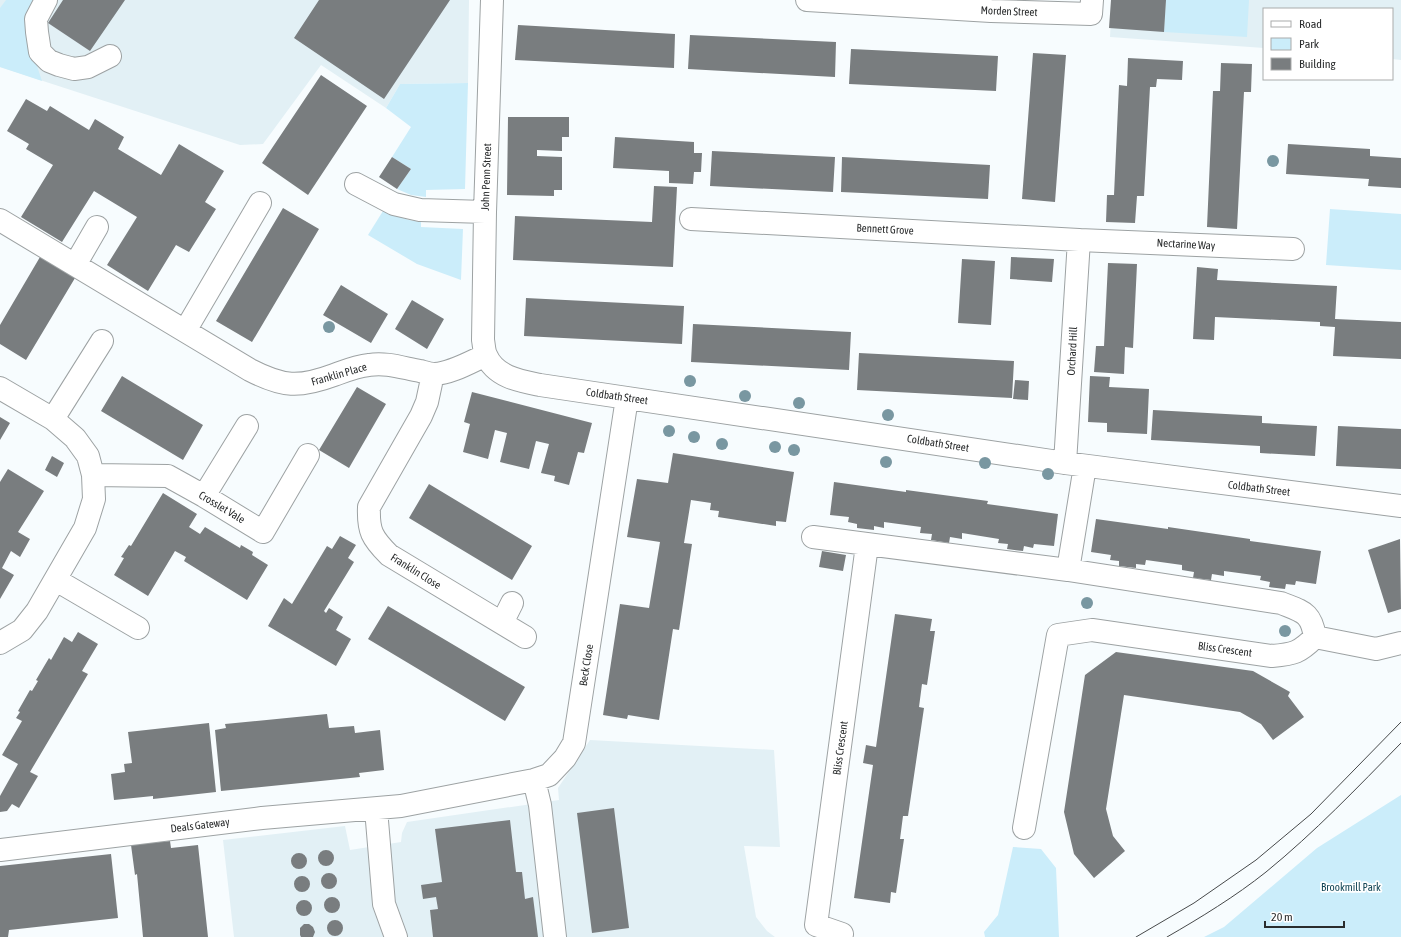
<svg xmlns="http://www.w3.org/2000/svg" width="1401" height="937" font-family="'Asap Condensed',sans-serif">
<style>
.built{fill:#e2f0f5}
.green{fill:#cbedfa}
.building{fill:#797d7f}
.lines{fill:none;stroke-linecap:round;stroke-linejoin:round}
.minor-casing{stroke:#9da2a3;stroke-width:24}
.minor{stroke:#fff;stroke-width:22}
.tram{stroke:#47494a;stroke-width:1}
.tree{fill:#7997a1}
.labels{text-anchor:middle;stroke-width:3.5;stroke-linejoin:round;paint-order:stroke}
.street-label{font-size:11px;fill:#2a2c2d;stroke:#fff}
.park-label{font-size:11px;fill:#124555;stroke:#fff}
</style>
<rect width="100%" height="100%" fill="#f7fcfe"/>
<path class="built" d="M0,0H469L468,83L400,84L386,108L321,65L263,144L240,145L0,67Z
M1112,0H1401V60L1392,59V9H1264V48L1110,37Z
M590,740L774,750L780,847L744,846L756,917L767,931L775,937H234L223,840L345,826L350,850L401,842L402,833L407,822L559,800L558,788Z"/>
<path class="green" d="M6,0H38L36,63L42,81L0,67V8Z
M1166,0H1249L1247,37L1164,32Z
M468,83L465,189L426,190V197L411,195L397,189L411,169L392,157L411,127L386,108L400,84Z
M1330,209L1401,214V270L1326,265Z
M383,211L409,220L421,222V227L463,229L461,280L417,264L368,235Z
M1401,795V937H1204L1224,927L1317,848Z
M1013,847L1041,849L1056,868L1059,937H985L984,932L998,915Z"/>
<path class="building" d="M63,0H125L90,51L48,23Z
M319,0H450L384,99L294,38Z
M1111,0H1166L1164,32L1109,28Z
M518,25L675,34L674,68L515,60Z
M690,35L836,42L835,77L688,69Z
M851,49L998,56L996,91L849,84Z
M1033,53L1066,55L1055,202L1022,199Z
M1128,58L1183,61L1182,80L1157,79L1156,87H1150L1144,196H1137L1135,223L1106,222L1107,195H1114L1119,85L1127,86Z
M1221,63L1252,64L1251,92H1244L1237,229L1207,227L1213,91H1220Z
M321,75L367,106L308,195L262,163Z
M26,99L47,111L50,106L89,130L95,119L124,137L118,149L161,175L179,144L224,171L205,202L216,209L189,252L176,245L148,291L107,265L137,217L94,191L62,242L21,217L53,165L26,149L29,144L7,131Z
M508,117H569V137H562V151L537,150V156L562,157V190H554V196L507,195Z
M615,137L694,142V153H702L701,172H694L693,184L669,183V171L613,168Z
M1288,144L1370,149V156L1401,158V188L1368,186L1369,179L1286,174Z
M712,151L835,157L833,192L710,186Z
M392,157L411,169L397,189L379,177Z
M842,157L990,165L988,199L841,192Z
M654,186L677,187L673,267L513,260L515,216L652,222Z
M283,208L319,229L252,342L216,321Z
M40,257L75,278L26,360L0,344V325Z
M1011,257L1054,259L1052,282L1010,279Z
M962,259L995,261L991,325L958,323Z
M1108,263L1137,264L1133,348L1125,347L1124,374L1094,372L1096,346H1104Z
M1197,267L1218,269L1217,280L1337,286L1335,319L1401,322V359L1333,356L1335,327L1320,326V322L1215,317L1214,340L1193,339Z
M341,285L388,314L371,343L323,315Z
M526,298L684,306L682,344L524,336Z
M412,300L444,319L427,349L395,329Z
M693,324L851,332L849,370L691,362Z
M859,353L1014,361L1012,398L857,390Z
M122,376L203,425L183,460L101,411Z
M1090,376L1110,377L1109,387L1149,389L1147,434L1107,432V423L1088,422Z
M1015,380L1029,381L1028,400L1013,399Z
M357,387L386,404L349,468L319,450Z
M472,392L592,423L584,453L578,452L569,485L554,481L555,476L541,473L549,444L536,441L529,469L500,462L507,433L495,430L488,459L463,452L470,424L464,422Z
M1153,410L1262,416V423L1317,426L1315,456L1260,453V446L1151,440Z
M0,417L10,423L0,440Z
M1338,426L1401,429V469L1336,466Z
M673,453L794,472L786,522L776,521V526L718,517L719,511L710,510L711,503L691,500L684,543L692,544L679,630L673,629L659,720L628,715L627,719L603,715L620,604L649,608L660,542L627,537L637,479L668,483Z
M52,456L64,463L57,477L45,470Z
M8,469L44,491L18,532L30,539L20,557L11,551L2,568L14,575L0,599V482Z
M834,482L906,492V490L988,501L987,504L1058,514L1054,546L1034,544L1033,548L1024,546L1023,551L1007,549L1008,544L998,543L999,539L962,533V539L950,537L949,543L931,540L932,534L920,533L921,527L884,522V528L874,526V530L857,528V524L848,522L849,517L830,515Z
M429,484L532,546L512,580L409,518Z
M163,493L197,514L189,527L200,534L205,527L240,548L241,545L253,552L252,555L268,565L247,600L184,561L186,557L175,551L148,596L114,575L124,558L121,557L129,545L131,546Z
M1096,519L1168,529V527L1250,539V541L1321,551L1316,584L1296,581L1295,585L1286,584L1285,589L1269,587L1270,582L1260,580L1261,576L1224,571V576L1212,574L1211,580L1193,578L1194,572L1182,570V565L1146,560L1145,565L1136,564V568L1119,566V561L1110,560L1111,555L1091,552Z
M340,536L356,545L348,558L354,562L324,611L326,613L329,608L343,617L336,630L351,639L336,666L268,626L284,598L292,604L327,546L332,549Z
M1400,539L1401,609L1388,613L1368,550Z
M822,551L846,555L843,571L819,567Z
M388,606L525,687L505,721L368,639Z
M895,614L932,619L930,631H935L927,685L922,684L919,707L924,708L908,816H903L900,839H904L896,893L891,892L890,903L854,898L873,765L863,763L866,745L876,747Z
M78,632L98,644L82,671L88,674L30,772L38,776L19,808L12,804L7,811L0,812V796L18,764L2,755L22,721L16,718L20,712L18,711L30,690L32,691L38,681L36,680L49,658L51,660L64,637L72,642Z
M1116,652L1253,671L1290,692L1288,696L1304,717L1273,740L1261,724L1240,712L1124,695L1106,809L1113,836L1125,851L1094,878L1074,854L1064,812L1085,675Z
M327,714L329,728L354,726L355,733L380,730L384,770L359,773L360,777L221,791L215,730L226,728L225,724Z
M209,723L216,792L153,799V796L114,800L111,774L125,772L124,764L132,763L128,732Z
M614,808L629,928L592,933L577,813Z
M510,820L516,872H522L525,899L533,897L538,937H433L430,910L438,909L436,897L423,899L421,885L442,882L435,829Z
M170,841L171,848L198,845L208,937H143L137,874L135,875L131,845Z
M318 858a8 8 0 1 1 16 0a8 8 0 1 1-16 0Z
M291 861a8 8 0 1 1 16 0a8 8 0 1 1-16 0Z
M111,854L118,918L9,930L8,937H0V866Z
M321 881a8 8 0 1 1 16 0a8 8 0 1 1-16 0Z
M294 884a8 8 0 1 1 16 0a8 8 0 1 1-16 0Z
M324 905a8 8 0 1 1 16 0a8 8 0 1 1-16 0Z
M296 908a8 8 0 1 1 16 0a8 8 0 1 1-16 0Z
M327 928a8 8 0 1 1 16 0a8 8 0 1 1-16 0Z
M304,924H309L313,927L315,932L313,937H301L300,935V928Z"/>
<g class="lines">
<defs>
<path id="minor" d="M46,0L36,19L37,32L40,52L49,61L59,65L74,69L88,67L110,56
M492,0L485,212L483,340C484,345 484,351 486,355C495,377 520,381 540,385L1065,463L1401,506
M807,0L991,11L1091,14L1092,0
M356,184L394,204L420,210L485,212
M691,219L1079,240L1293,249
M0,220L250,370C283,387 299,388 334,375C345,371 357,366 369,365C386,362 403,368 420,371C424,372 430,374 435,374C452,373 470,362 486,355
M75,265L97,227
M185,331L260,203
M433,374L427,402L421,416L369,507C368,531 372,538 389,555L525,637
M0,388L53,419L75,438L88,456L93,475L94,499L85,528L37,611L22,630L0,643
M53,419L102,341
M1065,463L1079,240
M93,475L168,476L204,496L263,532L308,455
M204,496L247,426
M813,537L1068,570L1281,603C1303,612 1311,612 1315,637C1299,653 1294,654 1272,656L1092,630L1058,635L1024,828
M1068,570L1085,466
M56,580L138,628
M502,623L512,603
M1315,637L1376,649L1401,643
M534,780L540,805L555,937
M376,809L384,904L396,937
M0,850L262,818L401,806L534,780L549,775L565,758L574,743L627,398
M842,934L816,925L867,545"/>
</defs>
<use href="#minor" class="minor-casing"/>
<use href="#minor" class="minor"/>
<path class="tram" d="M1136,937L1194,903L1256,860L1311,814L1401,722
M1167,937C1200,918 1236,896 1266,872C1315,832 1357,788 1401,743"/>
</g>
<g class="tree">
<circle cx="1273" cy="161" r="6"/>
<circle cx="329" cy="327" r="6"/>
<circle cx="690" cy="381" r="6"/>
<circle cx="745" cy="396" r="6"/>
<circle cx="799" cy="403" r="6"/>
<circle cx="888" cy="415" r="6"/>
<circle cx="669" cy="431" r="6"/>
<circle cx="694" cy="437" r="6"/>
<circle cx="722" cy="444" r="6"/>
<circle cx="775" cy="447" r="6"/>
<circle cx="794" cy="450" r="6"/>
<circle cx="886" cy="462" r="6"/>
<circle cx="985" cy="463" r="6"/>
<circle cx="1048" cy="474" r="6"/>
<circle cx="1087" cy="603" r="6"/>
<circle cx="1285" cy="631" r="6"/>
</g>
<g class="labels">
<g class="street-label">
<text transform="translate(1009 11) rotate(2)" y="4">Morden Street</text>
<text transform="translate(486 177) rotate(-88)" y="4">John Penn Street</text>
<text transform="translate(885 229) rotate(3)" y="4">Bennett Grove</text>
<text transform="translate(1186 244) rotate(3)" y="4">Nectarine Way</text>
<text transform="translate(1072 351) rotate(-87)" y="4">Orchard Hill</text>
<text transform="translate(339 374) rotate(-16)" y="4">Franklin Place</text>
<text transform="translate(617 396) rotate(8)" y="4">Coldbath Street</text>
<text transform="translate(938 443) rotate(9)" y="4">Coldbath Street</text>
<text transform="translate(1259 488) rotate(7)" y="4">Coldbath Street</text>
<text transform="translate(222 507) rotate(31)" y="4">Crosslet Vale</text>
<text transform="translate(416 571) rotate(32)" y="4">Franklin Close</text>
<text transform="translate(1225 649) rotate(8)" y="4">Bliss Crescent</text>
<text transform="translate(586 665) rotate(-81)" y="4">Beck Close</text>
<text transform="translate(840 748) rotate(-82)" y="4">Bliss Crescent</text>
<text transform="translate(200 825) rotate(-7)" y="4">Deals Gateway</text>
</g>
<g class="park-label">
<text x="1351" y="891">Brookmill Park</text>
</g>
</g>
<rect x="1263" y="8" width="130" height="72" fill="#ffffff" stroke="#aaabab"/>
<rect x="1271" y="21" width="20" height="6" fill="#ffffff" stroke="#aaabab"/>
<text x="1299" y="28" font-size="12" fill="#2a2c2d">Road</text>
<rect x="1271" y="38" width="20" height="12" fill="#cbedfa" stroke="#aaabab"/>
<text x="1299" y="48" font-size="12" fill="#2a2c2d">Park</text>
<rect x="1271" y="58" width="20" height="12" fill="#797d7f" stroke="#aaabab"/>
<text x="1299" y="68" font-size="12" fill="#2a2c2d">Building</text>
<path d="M1265 921v6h79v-6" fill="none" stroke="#2a2c2d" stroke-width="2"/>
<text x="1271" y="921" font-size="12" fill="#2a2c2d" stroke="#ffffff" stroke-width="3" paint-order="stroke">20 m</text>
</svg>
